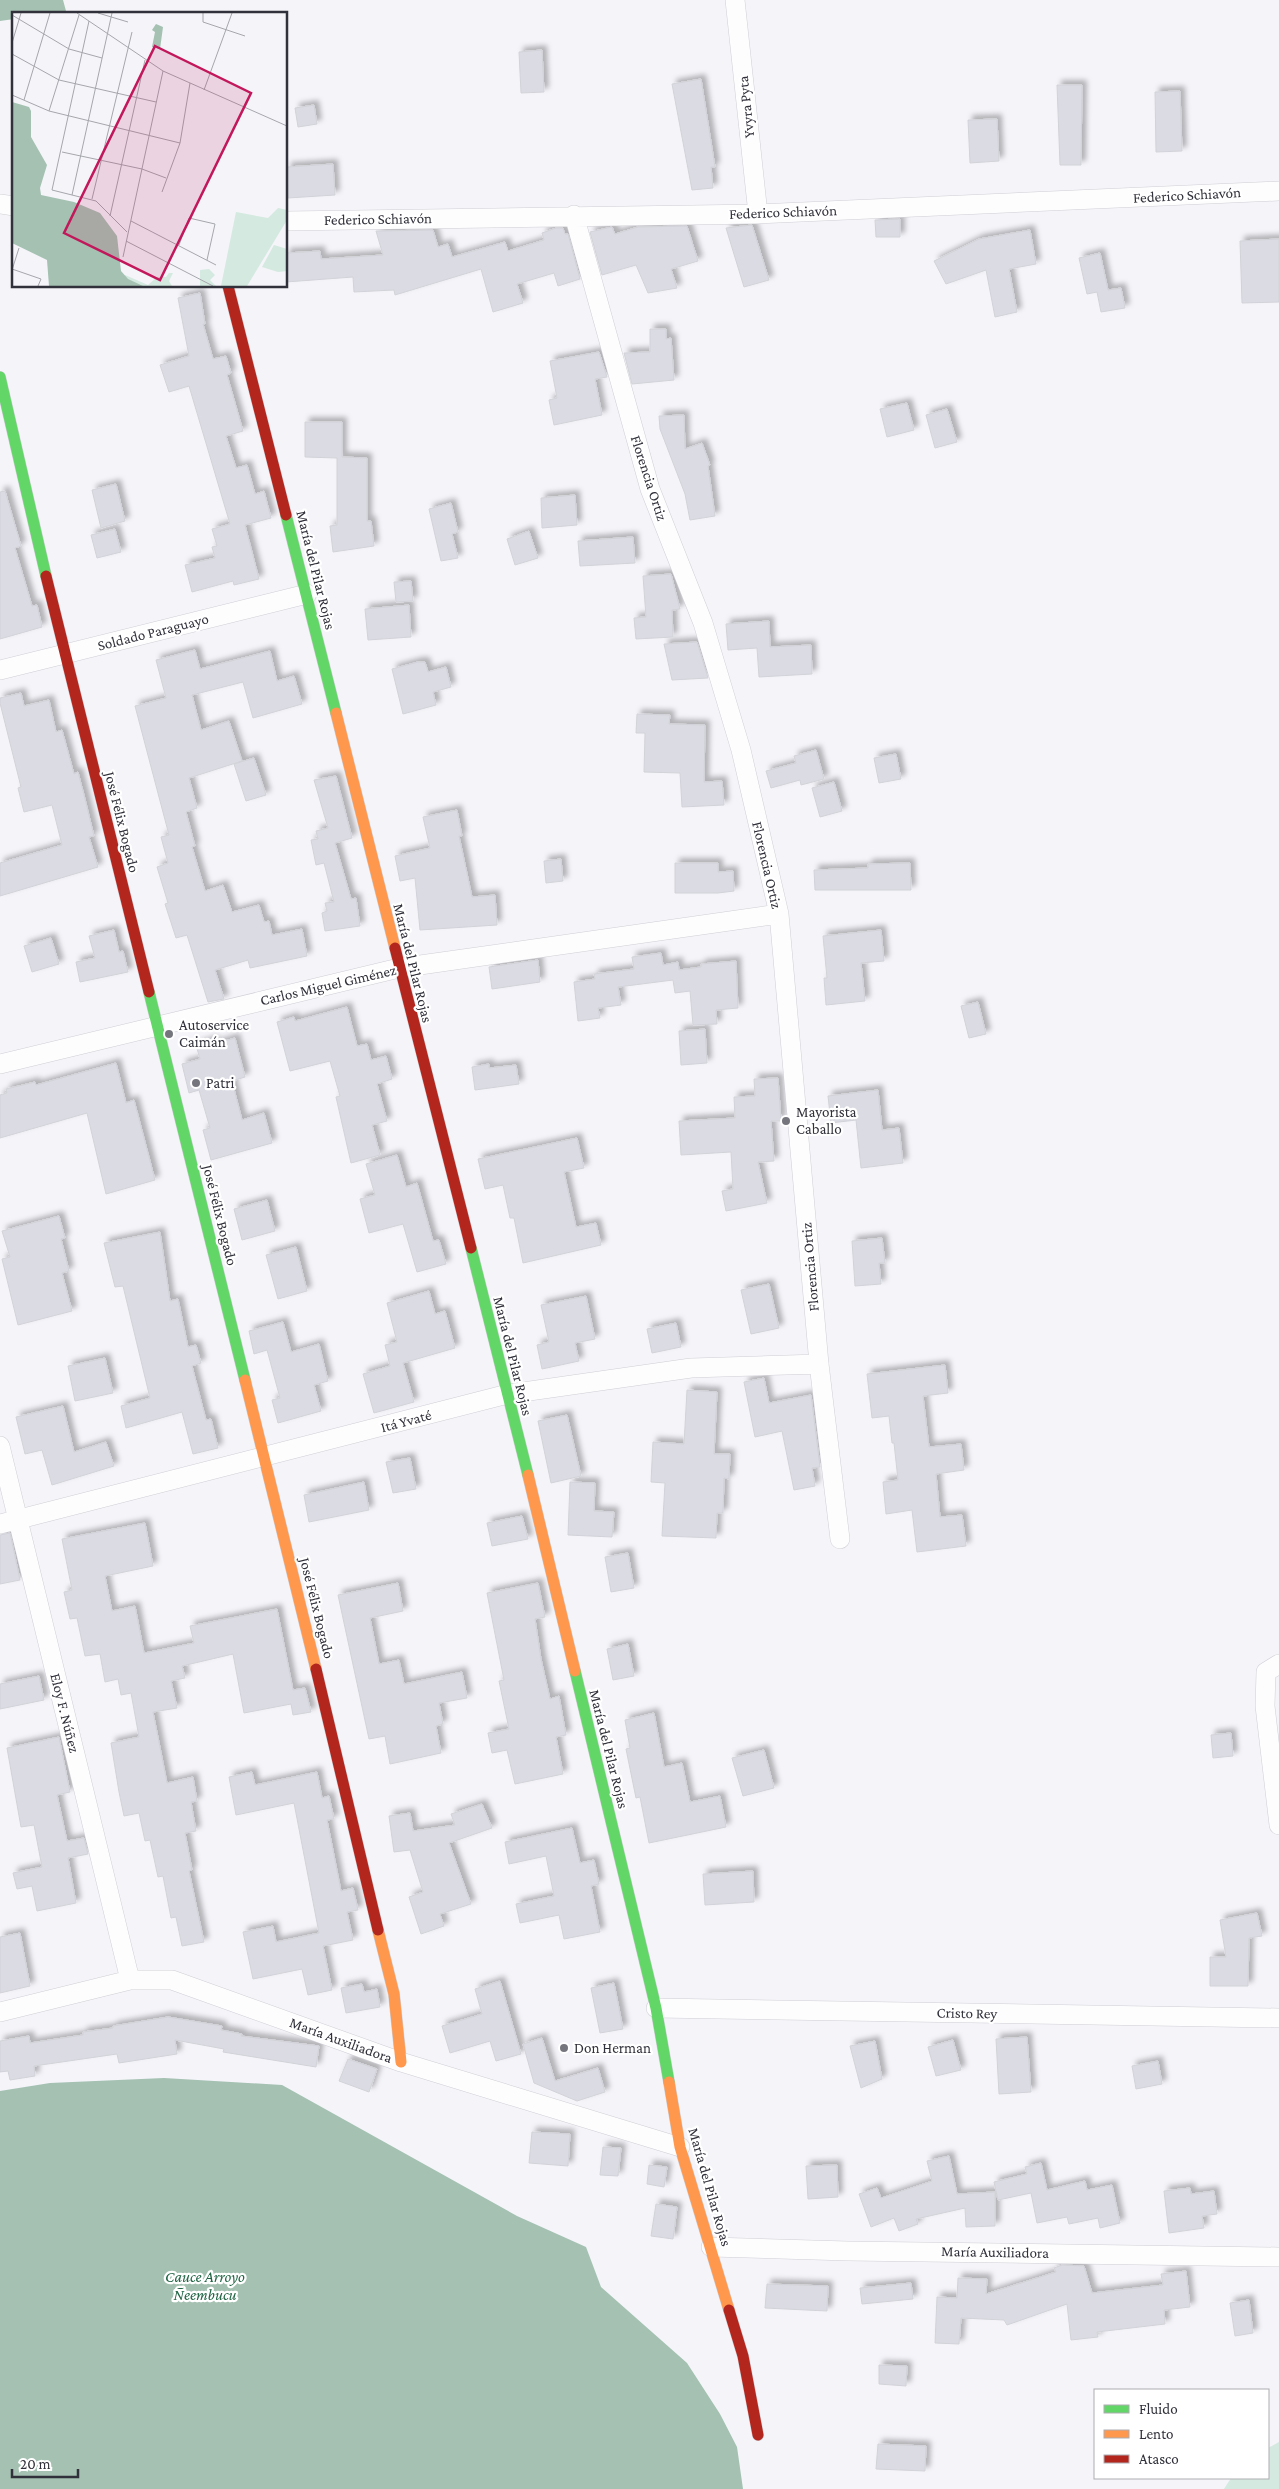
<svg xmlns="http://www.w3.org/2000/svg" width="1279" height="2489" font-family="'Crimson Pro',serif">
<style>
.green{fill:#d4e9df}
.water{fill:#a4c1b2}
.building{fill:#dbdce3;stroke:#d2d2d9;filter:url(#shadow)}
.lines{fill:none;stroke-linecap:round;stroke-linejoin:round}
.street-casing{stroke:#cfcfd5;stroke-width:20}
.fast-casing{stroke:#cfcfd5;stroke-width:12}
.slow-casing{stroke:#cfcfd5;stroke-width:12}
.jam-casing{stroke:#cfcfd5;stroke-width:12}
.street{stroke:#fdfdfe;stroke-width:19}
.fast{stroke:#63d668;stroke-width:11}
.slow{stroke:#ff974d;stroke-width:11}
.jam{stroke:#b3261e;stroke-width:11}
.poi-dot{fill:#75757e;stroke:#fff;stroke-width:2}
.labels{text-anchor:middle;stroke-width:4.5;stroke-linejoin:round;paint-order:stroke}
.street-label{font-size:15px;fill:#31313b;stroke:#fff}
.poi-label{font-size:15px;fill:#31313b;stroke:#fff;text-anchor:start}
.water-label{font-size:16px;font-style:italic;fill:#226545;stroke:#fff}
.inset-road{fill:none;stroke:#a6a6ad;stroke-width:1}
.view{fill:#c2185b;fill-opacity:0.15;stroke:#c2185b;stroke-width:2.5}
.inset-edge{fill:none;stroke:#31313b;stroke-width:2.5}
</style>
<defs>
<filter id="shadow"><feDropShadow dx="4.5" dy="-4.5" stdDeviation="2.5" flood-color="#0004"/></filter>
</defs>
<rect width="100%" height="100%" fill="#f4f4f9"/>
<path class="green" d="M1279,2442V2489H1224L1231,2478H1268V2448Z"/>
<path class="water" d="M0,0H63L66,11L47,14H14V19L0,21Z
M164,2078L282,2085L517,2216L586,2247L601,2287L687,2363L720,2414L737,2447L743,2489H0V2091L50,2083Z"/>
<path class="building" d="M542,50L544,92L521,93L519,52Z
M701,79L715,167H711L713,188L692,190L672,84Z
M1057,85H1082L1081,165H1060Z
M1180,91L1182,151L1156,152L1155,92Z
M314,105L317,124L298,127L295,108Z
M997,119L999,161L970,163L968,120Z
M333,164L335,195L288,198L287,167Z
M900,219V237H876L875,220Z
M752,225L769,280L744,287L726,228Z
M687,226L698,261L671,269L677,288L648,293L636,265L602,275L590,232L612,227L615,234L638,227Z
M556,228H563L565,234H568L580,279L558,286L554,273L517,284L523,303L493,312L481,269L395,295L394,290L354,292L353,277L286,282V253L320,251L321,259L383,255L376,231L433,230L438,247L448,244L452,257L505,242L508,251L544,240L542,233Z
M1030,230L1036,264L1009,269L1017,312L995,317L986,270L946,284L934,261L979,239Z
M1279,239V302L1242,303L1240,241Z
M1100,253L1108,290L1121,288L1125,308L1101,312L1097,292L1087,294L1079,258Z
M200,293L205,324H203L213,359L226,356L231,373L227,375L243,431L226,436L236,468L247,465L255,494L264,491L271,518L245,525L259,579L234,585L233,581L192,592L185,565L215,558L212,547L217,546L212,529L230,524L189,386L169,392L160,365L189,356L178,298Z
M650,329H666V339L671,338L674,380L632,384L624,353L650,352Z
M599,352L607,377L595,379L602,415L554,425L549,400L557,398L550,361Z
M907,403L914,430L887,437L880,409Z
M947,409L957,442L935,448L926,415Z
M684,415L685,449L702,443L710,465L708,466L715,516L690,520L685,494L660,429L659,416Z
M305,422H342V457L367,458V521H371L374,546L333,552L330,526L337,525V458L305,457Z
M116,484L125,521L101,528L92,490Z
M5,491L21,546L15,548L32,606L37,605L42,627L0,639V492Z
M575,495L577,525L542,528L541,498Z
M451,503L458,532L452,534L458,558L441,561L429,509Z
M115,529L121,552L97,558L91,535Z
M529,531L538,558L515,565L507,539Z
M633,537L635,563L580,566L578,541Z
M671,574L680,609L672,610L673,637L636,639L634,618L646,617L643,576Z
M411,581L413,601L396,602L394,582Z
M409,605L411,637L368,640L365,609Z
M769,621L770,647L811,645L812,674L759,677L757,648L728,650L726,624Z
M697,642L708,678L672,680L664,644Z
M195,650L200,669L270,651L277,681L294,676L302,704L253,718L243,682L192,695L201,730L229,721L242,761L189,778L197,808L186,812L195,846L192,847L205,891L223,885L232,912L259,905L264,922L269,921L272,935L302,929L307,956L250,968L248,960L215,970L224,999L208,1002L187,935L176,938L165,904L168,903L157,867L168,863L161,837L169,835L135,706L166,698L156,660Z
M418,662H425L428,672L446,667L451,687L433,692L436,705L403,714L392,669Z
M21,693L24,706L49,700L56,732L62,730L74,774L78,772L85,799L94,836L89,837L98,867L0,896V863L62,845L52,805L24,812L18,788L21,787L0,703V698Z
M637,714L670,715L669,724L705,725L704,782L722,781L724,805L682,807L680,773L644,772L645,733H636Z
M816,750L824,779L801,785L800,780L771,788L766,771L796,763L794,756Z
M896,754L901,779L879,783L874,758Z
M254,758L266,795L246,801L234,764Z
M336,776L352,838L335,843L351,899L356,898L360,926L325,931L322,913L327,911L325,903L334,902L324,863L316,865L311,840L318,839L316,831L328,828L314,780Z
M834,782L842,811L820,817L812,788Z
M457,810L462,836H459L472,897L495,895L497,925L420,930L415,878L400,881L395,856L430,848L423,817Z
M561,859L563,881L546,883L544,861Z
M675,863H718V872L733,871L734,891L718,893H675Z
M910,863L911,890H815L814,870L868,868V864Z
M114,930L119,952L123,951L128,972L80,982L76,962L95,958L89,936Z
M881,930L884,961L861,963L865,1001L826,1005L824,978H827L823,936Z
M51,938L59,964L32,972L24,946Z
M661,953L663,965L678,962L679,970L701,967V964L736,961L738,1008L716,1010L717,1024L693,1025L690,991L675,993L673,980L618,987L621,1005L598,1008L600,1018L578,1021L574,982L595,979L594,974L634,969L632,957Z
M538,960L540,982L492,989L489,967Z
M978,1002L986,1034L969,1038L961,1006Z
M347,1007L357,1046L367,1044L371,1060L386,1056L392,1079L377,1084L387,1121L372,1125L380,1155L351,1163L336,1097L340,1096L330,1061L290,1071L277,1022L294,1017L295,1021Z
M705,1029L707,1063L681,1065L679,1031Z
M235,1038L245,1077L232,1081L242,1120L264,1113L272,1143L211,1160L203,1130L210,1128L199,1090L189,1093L182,1064L200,1059L196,1045L213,1040L214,1044Z
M116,1063L126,1103L134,1100L155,1180L106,1194L87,1113L0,1138V1095L7,1093L6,1089L35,1082L36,1085Z
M489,1064V1068L516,1065L519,1084L475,1090L472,1067Z
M778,1078L781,1121H771L774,1161L758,1162L767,1203L726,1211L722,1191L733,1189L731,1152L681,1155L679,1121L735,1118L734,1097L755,1096L754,1079Z
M878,1090L882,1130L899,1128L903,1163L861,1168L856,1120L831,1123L828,1096Z
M577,1138L584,1168L564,1172L576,1227L596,1223L601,1245L523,1263L514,1218H510L503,1185L485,1189L478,1159Z
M397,1155L406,1187L417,1183L433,1241L439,1240L446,1264L417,1272L403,1224L369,1233L360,1199L375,1195L366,1164Z
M267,1200L275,1231L242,1240L234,1209Z
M59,1216L65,1238L61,1239L69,1271L62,1273L72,1311L18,1325L2,1259L10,1257L2,1231Z
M160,1232L170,1301L178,1299L188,1347L196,1345L201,1363L192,1366L206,1420L211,1419L218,1448L193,1454L182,1412L126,1428L121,1406L150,1398L123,1286L115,1287L104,1243Z
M882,1238L885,1263H879L881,1284L855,1286L852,1241Z
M296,1247L307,1291L278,1299L266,1255Z
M769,1284L779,1328L751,1334L741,1290Z
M429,1291L435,1314L445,1311L455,1348L403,1363L414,1402L374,1413L363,1374L390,1366L385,1345L397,1342L387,1303Z
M586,1296L595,1339L575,1343L579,1361L542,1369L537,1345L549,1342L541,1305Z
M283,1322L291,1352L319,1344L328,1381L314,1385L321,1411L278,1423L272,1400L280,1398L267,1350L254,1354L249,1331Z
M676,1323L681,1347L652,1353L647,1329Z
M105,1358L113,1393L75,1401L68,1366Z
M945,1365L948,1393L923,1396L929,1447L961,1444L964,1470L936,1474L940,1517L962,1515L966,1546L917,1552L912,1510L886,1514L883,1482L898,1480L894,1443H892L889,1416L872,1418L867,1374Z
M764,1378L769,1403L811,1395L820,1467L812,1468L815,1486L794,1490L782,1431L755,1437L744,1382Z
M687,1390L717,1392L714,1454H730L729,1479L724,1478L723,1513H717L716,1538L662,1536L665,1483L651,1482L653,1442L684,1444Z
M63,1406L74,1452L106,1442L114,1466L52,1485L42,1450L25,1454L16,1417Z
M567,1415L581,1476L551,1483L538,1421Z
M410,1458L416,1489L393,1493L386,1462Z
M364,1482L369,1510L309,1522L304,1495Z
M570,1482L595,1483L594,1511L614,1512L612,1537L568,1535Z
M522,1516L528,1539L492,1546L487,1523Z
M145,1523L153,1566L105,1576L112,1611L135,1606L144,1653L194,1643L190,1626L277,1609L293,1690L305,1688L311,1712L293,1715L291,1704L244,1713L233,1654L182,1666L185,1678L171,1681L177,1708L153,1712L167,1783L193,1777L197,1801L191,1802L196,1831L185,1833L192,1870L189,1871L204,1942L182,1946L176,1917L171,1918L163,1876L158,1877L150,1840L145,1841L139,1813L124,1816L119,1792L111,1743L139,1737L131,1693L121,1695L118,1679L105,1682L100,1654L85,1656L77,1618L70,1619L64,1592L72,1590L62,1539Z
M10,1533L20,1580L0,1584V1535Z
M628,1553L634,1588L611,1592L605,1557Z
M398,1583L403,1611L370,1618L379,1664L399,1660L404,1684L462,1672L467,1698L439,1703L443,1724L436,1726L441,1753L390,1764L385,1736L369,1739L338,1595Z
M538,1583L545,1617L535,1619L541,1659L550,1699L559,1696L566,1735L556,1737L563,1774L515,1784L507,1750L492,1753L488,1733L509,1729L499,1681L504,1680L487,1593Z
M628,1644L634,1676L613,1680L607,1649Z
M39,1676L44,1700L0,1709V1684Z
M654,1713L664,1767L682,1763L690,1802L720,1796L726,1827L649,1843L640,1797L636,1798L626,1749L630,1748L625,1720Z
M1231,1733L1233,1756L1213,1758L1211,1735Z
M59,1737L70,1792L57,1795L67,1841L84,1838L88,1854L68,1858L76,1903L37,1911L32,1886L17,1889L13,1873L42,1867L34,1825L21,1827L7,1748Z
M764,1750L774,1788L743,1796L732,1758Z
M252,1772L255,1785L317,1772L322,1798L329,1796L334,1819L327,1820L341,1891L353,1888L358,1910L347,1912L353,1940L323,1946L332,1990L308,1995L302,1969L253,1979L243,1932L273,1926L276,1942L319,1933L294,1803L236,1815L229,1777Z
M482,1804L492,1828L449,1843L471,1904L440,1914L444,1926L421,1934L409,1897L423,1892L410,1850L394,1852L389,1816L410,1813L413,1831L455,1825L451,1814Z
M572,1828L580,1863L594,1860L599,1884L591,1886L600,1932L564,1939L559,1915L520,1923L516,1904L554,1896L546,1856L509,1864L505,1842Z
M753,1871L754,1902L705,1905L703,1874Z
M1257,1913L1262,1936L1249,1938L1248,1986H1210V1957H1226L1220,1920Z
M20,1933L30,1986L0,1993V1937Z
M500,1981L521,2054L496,2061L490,2041L450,2053L442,2026L482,2014L475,1989Z
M614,1983L623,2029L600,2033L591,1988Z
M362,1984L364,1992L377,1989L380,2007L346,2013L341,1988Z
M168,2017L222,2026L221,2030L242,2034L241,2036L319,2046L316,2067L223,2052L224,2049L175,2040L177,2054L119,2063L117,2054L34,2066L35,2076L10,2080L8,2071L0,2072V2041L29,2036L30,2043L83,2035V2032L113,2028V2026Z
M1027,2037L1031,2092L999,2094L996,2039Z
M542,2038L555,2081L598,2068L605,2092L577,2101L534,2083L523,2044Z
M953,2040L961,2070L936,2076L928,2047Z
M875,2041L882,2079L861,2088L850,2046Z
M348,2059L377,2069L369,2092L339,2081Z
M1158,2061L1162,2084L1136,2089L1132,2066Z
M532,2132L570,2134L568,2166L529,2163Z
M603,2147L621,2148L618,2176L600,2175Z
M949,2156L957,2194L995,2192V2226L966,2227L965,2208L916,2219L918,2224L899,2231L894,2218L871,2227L859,2194L877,2188L881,2198L932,2181L927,2161Z
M1041,2163L1047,2190L1085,2181L1087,2190L1112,2185L1120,2223L1100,2228L1098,2218L1069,2224L1067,2217L1037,2223L1031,2193L998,2200L994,2182L1027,2174L1025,2167Z
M649,2165L667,2167L664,2187L647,2184Z
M837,2165L838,2197L808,2199L806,2166Z
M1190,2188L1191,2194L1214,2191L1217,2214L1202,2216L1204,2228L1169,2233L1164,2191Z
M656,2204L677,2207L673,2239L651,2236Z
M1062,2265L1084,2266L1092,2293L1163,2285L1161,2274L1186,2271L1190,2307L1164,2310L1165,2324L1097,2332L1098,2337L1071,2340L1067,2304L1007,2325L1004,2320L961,2318L959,2344L935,2343L937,2297L957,2298L958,2278L987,2279L986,2294L1056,2272L1054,2268Z
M911,2283L913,2299L862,2304L860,2288Z
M767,2284L828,2286L827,2311L765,2308Z
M1249,2300L1253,2333L1235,2336L1230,2303Z
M879,2365L907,2366L906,2386L879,2384Z
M878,2444L926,2446L925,2471L876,2469Z"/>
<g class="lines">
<defs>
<path id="street" d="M735,0L758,214
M0,204L14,206
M574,215L650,489L703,623L741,750L779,914L819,1364L840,1539
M286,221L758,214L1279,191
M0,670L307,594
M0,1064L399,968L779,914
M0,1446L130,1980
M0,1524L508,1394L691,1368L819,1364
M1279,1664L1266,1672L1265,1706L1279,1825
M656,2008L1279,2018
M0,2012L130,1980H172L401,2062L680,2147
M711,2247L848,2251L1279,2257"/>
<path id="fast" d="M0,377L46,576
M286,515L336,713
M149,992L245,1380
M471,1248L528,1475
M575,1671L656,2008L669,2082"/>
<path id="slow" d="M336,713L395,948
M245,1380L316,1669
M528,1475L575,1671
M378,1930L394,1994L401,2062
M669,2082L680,2147L729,2310"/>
<path id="jam" d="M228,286L286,515
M46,576L149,992
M395,948L471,1248
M316,1669L378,1930
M729,2310L743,2356L758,2435"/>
</defs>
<use href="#street" class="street-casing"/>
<use href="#fast" class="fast-casing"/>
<use href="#slow" class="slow-casing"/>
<use href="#jam" class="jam-casing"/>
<use href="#street" class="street"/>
<use href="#fast" class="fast"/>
<use href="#slow" class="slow"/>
<use href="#jam" class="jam"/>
</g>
<g class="poi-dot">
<circle cx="169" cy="1034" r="5"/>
<circle cx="196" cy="1083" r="5"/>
<circle cx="786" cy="1121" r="5"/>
<circle cx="564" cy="2048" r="5"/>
</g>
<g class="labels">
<g class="street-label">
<text transform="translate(746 107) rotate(-96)" y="5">Yvyra Pyta</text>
<text transform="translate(1187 195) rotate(-3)" y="5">Federico Schiavón</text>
<text transform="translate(783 212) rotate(-2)" y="5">Federico Schiavón</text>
<text transform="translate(378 219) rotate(-1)" y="5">Federico Schiavón</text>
<text transform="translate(649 478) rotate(72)" y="5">Florencia Ortiz</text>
<text transform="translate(316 570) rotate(76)" y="5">María del Pilar Rojas</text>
<text transform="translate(153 632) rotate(-14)" y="5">Soldado Paraguayo</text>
<text transform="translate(122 822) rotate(76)" y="5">José Félix Bogado</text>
<text transform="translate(767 865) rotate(77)" y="5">Florencia Ortiz</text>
<text transform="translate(413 963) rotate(76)" y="5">María del Pilar Rojas</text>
<text transform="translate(328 985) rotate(-13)" y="5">Carlos Miguel Giménez</text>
<text transform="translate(220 1215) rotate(76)" y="5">José Félix Bogado</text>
<text transform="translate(810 1267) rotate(-95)" y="5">Florencia Ortiz</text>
<text transform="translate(513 1356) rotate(76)" y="5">María del Pilar Rojas</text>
<text transform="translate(406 1421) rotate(-15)" y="5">Itá Yvaté</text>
<text transform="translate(317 1608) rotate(76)" y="5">José Félix Bogado</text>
<text transform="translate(65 1713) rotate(76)" y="5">Eloy F. Núñez</text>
<text transform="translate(609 1749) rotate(76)" y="5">María del Pilar Rojas</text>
<text transform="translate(967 2013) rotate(1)" y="5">Cristo Rey</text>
<text transform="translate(341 2040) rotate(20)" y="5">María Auxiliadora</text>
<text transform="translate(710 2187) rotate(74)" y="5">María del Pilar Rojas</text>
<text transform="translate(995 2252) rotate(1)" y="5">María Auxiliadora</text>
</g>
<g class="poi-label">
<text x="179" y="1030">Autoservice<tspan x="179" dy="17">Caimán</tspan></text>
<text x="206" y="1088">Patri</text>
<text x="796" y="1117">Mayorista<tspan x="796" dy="17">Caballo</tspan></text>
<text x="574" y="2053">Don Herman</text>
</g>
<g class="water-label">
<text x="205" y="2282">Cauce Arroyo<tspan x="205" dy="18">Ñeembucu</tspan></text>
</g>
</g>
<g transform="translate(12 12)">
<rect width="275" height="275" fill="#f4f4f9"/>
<path d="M266,196L275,198V208L235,274H209L224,200L256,206ZM262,233L275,237V259L266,260L250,255ZM197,257L203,263L198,268L204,274H188V258ZM157,261H161L157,269L160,274H121L111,266L113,263L136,273L145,265H154Z" fill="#d4e9df"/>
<path d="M144,12L151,15L148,37L140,35L143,20L140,18ZM0,90L17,95L19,99V125L35,153L28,176L29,183L62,190L88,201L105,224L109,259L116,267L131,274H37L35,248L0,231Z" fill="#a4c1b2"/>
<path class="inset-road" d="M65,1L151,59L275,114M86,1L116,10M191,1V10L233,24M0,3L57,37L90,46M77,9L40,178L84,189L115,220M0,31L9,1M0,42L47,68L144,90M192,78L220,1M0,83L37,99L168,131M12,88L38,1M37,99L67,3M50,140L130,157L154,166M150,180L168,131L178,71M60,183L100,1M80,187L120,20M98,204L133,48M119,209L204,253M114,229L201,274M167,233L177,206L203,212L195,248M111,245L151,59M0,257L29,267L26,274M0,258L7,236"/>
<path class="view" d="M143,34L239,81L148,268L52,221Z"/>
<rect width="275" height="275" class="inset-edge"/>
</g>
<rect x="1094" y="2389" width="175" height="90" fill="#ffffff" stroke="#adadb1"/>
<rect x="1104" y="2405" width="25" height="8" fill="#63d668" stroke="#adadb1"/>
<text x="1139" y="2414" font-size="15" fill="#31313b">Fluido</text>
<rect x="1104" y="2430" width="25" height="8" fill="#ff974d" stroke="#adadb1"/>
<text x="1139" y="2439" font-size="15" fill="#31313b">Lento</text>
<rect x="1104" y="2455" width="25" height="8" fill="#b3261e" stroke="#adadb1"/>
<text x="1139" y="2464" font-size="15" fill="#31313b">Atasco</text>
<path d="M12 2469v8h66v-8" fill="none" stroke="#31313b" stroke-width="2.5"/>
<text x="20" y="2469" font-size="15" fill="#31313b" stroke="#ffffff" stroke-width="4" paint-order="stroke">20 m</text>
</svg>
